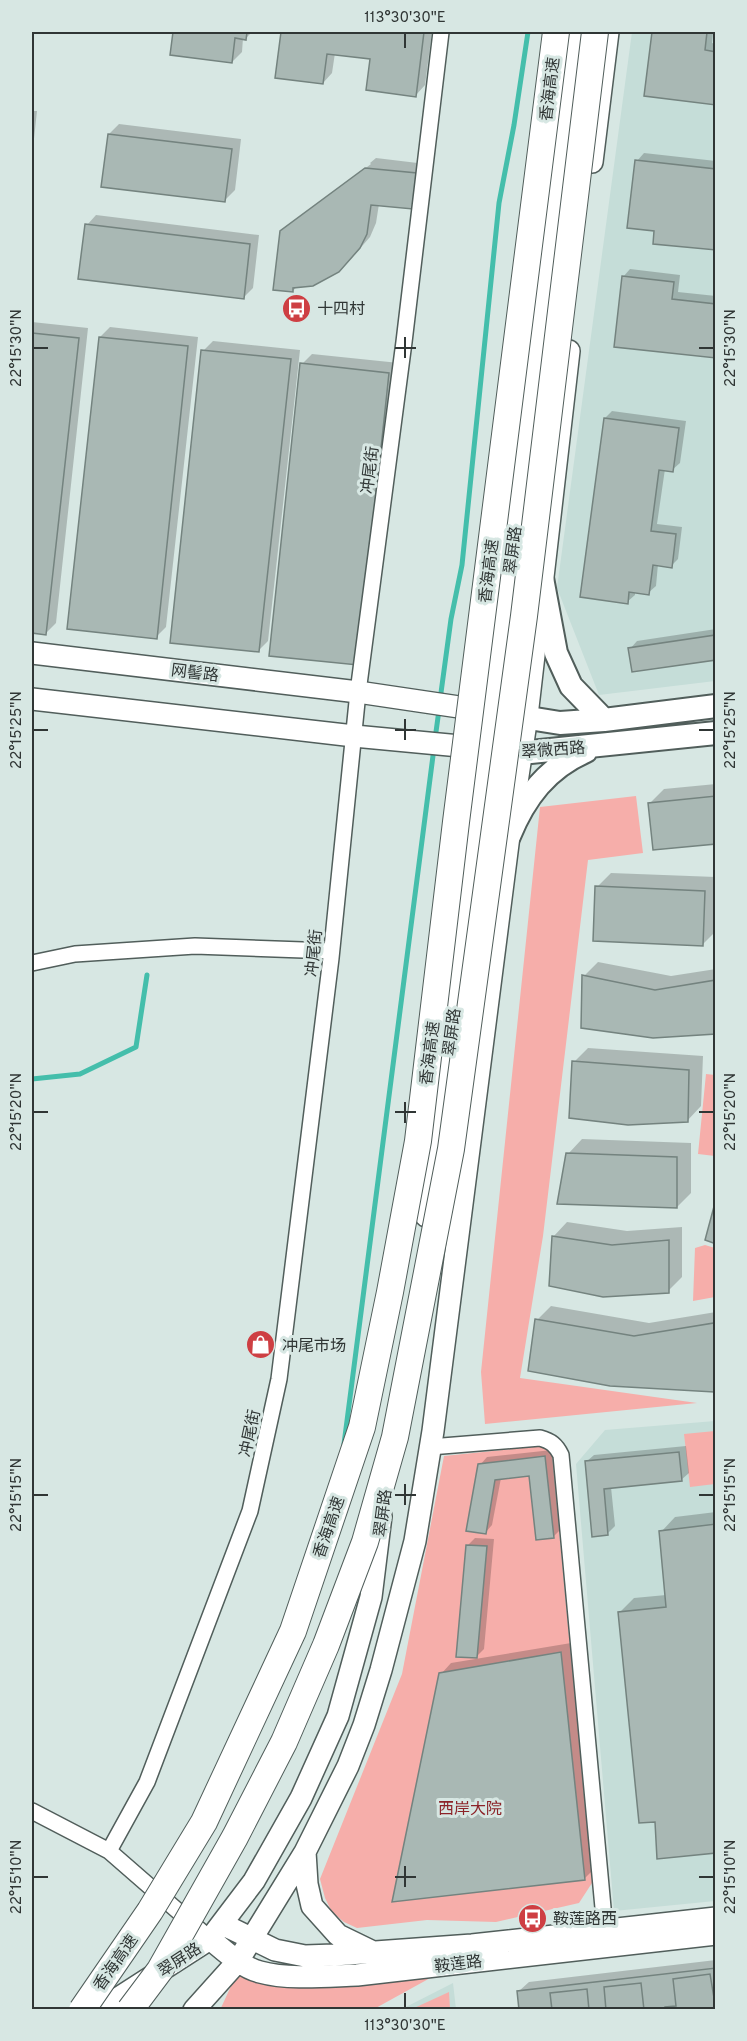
<svg xmlns="http://www.w3.org/2000/svg" width="747" height="2041" font-family="Overpass,'Noto Sans SC',sans-serif">
<style>
.built{fill:#c5ddd8}
.green{fill:#f6aeaa}
.shadow{fill:#0003}
.lines{fill:none;stroke-linecap:round;stroke-linejoin:round}
.stream{stroke:#44beab;stroke-width:5}
.building{fill:#a9b8b4;stroke:#74837f;stroke-width:1.5}
.street-casing{stroke:#515e5b;stroke-width:18}
.secondary-casing{stroke:#515e5b;stroke-width:24}
.primary-casing{stroke:#515e5b;stroke-width:26}
.street{stroke:#fff;stroke-width:15}
.secondary{stroke:#fff;stroke-width:21}
.primary{stroke:#fff;stroke-width:22}
.highway-bridge-casing{stroke:#515e5b;stroke-width:28;stroke-linecap:butt}
.highway-bridge{stroke:#fff;stroke-width:26}
.ticks{fill:none;stroke:#303635;stroke-width:2}
.labels{text-anchor:middle;stroke-width:6;stroke-linejoin:round;paint-order:stroke}
.street-label{font-size:16px;fill:#303635;stroke:#d7e7e3}
.poi-label{font-size:16px;fill:#303635;stroke:#d7e7e3;text-anchor:start}
.park-label{font-size:16px;fill:#8c2328;stroke:#d7e7e3}
.neatline{fill:none;stroke:#303635;stroke-width:2}
.ticks-label{font-size:15px;text-anchor:middle;fill:#303635}
</style>
<rect width="100%" height="100%" fill="#d7e7e3"/>
<path class="built" d="M632,32H715V681L599,695L557,588Z
M715,1421V1901L614,1911L576,1464L605,1430Z
M453,1983L456,2009H402Z"/>
<path class="green" d="M636,796L643,853L588,860L543,1236L520,1378L697,1403L485,1424L481,1372L540,807Z
M706,1074L715,1075V1156L698,1154Z
M705,1245L715,1248V1297L693,1301L695,1248Z
M715,1431V1484L690,1487L684,1434Z
M551,1445L592,1883L579,1903L496,1922L427,1920L357,1928L344,1922L332,1912L325,1898L320,1879L402,1674L444,1456Z
M243,1960L283,1974L461,1961L374,2009L220,2010Z
M449,1992L450,2009H412Z"/>
<path class="shadow" d="M175,32H252L246,38H243L242,52L232,62L172,54Z
M282,32H432L425,85L416,95L372,58L335,53L332,73L323,83L277,77Z
M653,32H713L712,43L716,44V103L645,94Z
M32,111H37L32,157Z
M119,124L241,139L235,190L225,200L109,134Z
M644,153L716,161V249L656,230L637,161Z
M376,158L426,164L422,198L379,204L376,223L370,237L349,261L339,271L297,286L293,291L281,232L289,224V226L371,164L370,163Z
M96,215L259,235L253,288L243,298L87,225Z
M630,269L680,275L678,292L716,296V357L623,277Z
M32,322L88,328L56,623L46,633L32,631Z
M110,327L198,337L166,627L156,637L100,337Z
M213,341L300,350L268,641L258,651L203,351Z
M312,354L399,363L367,654L302,364Z
M612,411L686,421L680,463L672,470L665,469L657,524L682,527L678,559L671,566L658,564L656,586L648,593L635,591V595L627,602L605,418Z
M716,629V658L630,649L637,641Z
M716,784V843L650,803L664,789Z
M611,873L716,877V931L702,945L597,887Z
M598,962L671,976L716,969V1033L584,976Z
M588,1048L703,1056L701,1106L687,1121L574,1062Z
M582,1139L691,1143V1193L677,1207L568,1154Z
M567,1222L627,1231L682,1227V1277L668,1291L553,1237Z
M551,1306L649,1323L716,1312V1388L713,1390L537,1320Z
M686,1446L689,1473L681,1480L611,1487L615,1526L608,1533L586,1462L594,1455Z
M552,1450L561,1529L554,1536L530,1475L501,1478L492,1525L485,1533L480,1465L487,1457Z
M716,1512V1851L657,1820L620,1612L634,1598L666,1595L661,1532L675,1517Z
M475,1538L494,1539L484,1649L476,1657L468,1545Z
M571,1643L594,1869L584,1879L441,1674L451,1663Z
M716,1960V2010L519,1991L529,1982Z"/>
<g class="lines">
<path class="stream" d="M440,700L451,619L462,565L499,203L514,125L528,32
M435,739L439,710
M32,1079L80,1074L136,1047L147,975
M344,1444L434,748"/>
</g>
<path class="building" d="M173,32H247L246,40L235,38L232,63L170,55Z
M281,32H424L416,97L366,90L370,59L327,54L323,84L275,78Z
M652,32H707L705,50L716,52V105L644,96Z
M108,134L232,149L225,202L101,187Z
M635,160L716,169V250L653,244L654,231L627,228Z
M365,168L417,173L413,209L371,205L367,234L360,248L339,272L313,286L293,288V292L273,290L280,231Z
M85,224L250,244L244,299L78,279Z
M622,276L674,282L672,299L716,304V358L614,347Z
M32,333L79,338L46,635L32,633Z
M99,337L188,346L157,639L67,629Z
M201,350L291,359L259,652L170,643Z
M300,363L389,373L358,665L269,656Z
M604,418L679,428L673,472L659,470L651,531L676,534L672,568L653,565L649,595L629,592L628,604L580,597Z
M716,628V660L632,672L628,648L715,635Z
M716,796V844L653,850L648,803Z
M595,886L705,891L703,946L593,941Z
M582,975L655,990L716,980V1034L653,1038L581,1028Z
M572,1061L689,1070L688,1122L628,1125L569,1118Z
M566,1153L677,1157V1208L557,1204Z
M716,1199V1244L705,1240Z
M552,1236L612,1245L669,1240V1293L603,1297L549,1286Z
M535,1319L634,1336L714,1323V1392L610,1386L528,1371Z
M679,1452L682,1481L604,1489L608,1535L592,1537L585,1461Z
M545,1456L554,1538L536,1540L529,1476L495,1480L486,1534L466,1531L478,1464Z
M716,1524V1853L657,1859L655,1822L639,1823L618,1612L666,1607L659,1531Z
M466,1545L487,1546L477,1658L456,1657Z
M561,1652L585,1880L392,1902L439,1673Z
M716,1968V2010H519L517,1991Z
M710,1974L716,2010H665V2007L676,2006L673,1979Z
M641,1983L644,2010H606L604,1987Z
M587,1989L589,2010H552L550,1993Z"/>
<g class="lines">
<defs>
<path id="street" d="M32,963L75,954L195,946L331,951
M430,1447L540,1438C551,1441 556,1445 561,1455L606,1940
M32,1811L109,1851L210,1939
M109,1851L147,1782L250,1511L279,1379L331,958L358,692L404,342L441,32"/>
<path id="secondary" d="M592,162L608,32
M32,653L358,692L486,711
M32,699L354,736L481,748
M426,1216L437,1148L576,32
M305,1852L307,1884L312,1906L338,1935L375,1953
M222,1924L275,1950L305,1956L334,1955L472,1945L716,1918
M210,1939C225,1951 241,1967 260,1972C289,1980 328,1976 357,1975L716,1934
M104,2010L109,2004L210,1939L254,1881L301,1798L338,1716L371,1597L381,1516
M194,2010L238,1961L305,1852L348,1766L364,1725L381,1670L415,1541L433,1431L509,836L527,716L569,351"/>
<path id="primary" d="M542,578L556,653L571,686L604,720
M492,712L560,723L604,720L716,706
M487,748L521,753L716,733
M509,836C525,797 547,768 586,751"/>
</defs>
<use href="#street" class="street-casing"/>
<use href="#secondary" class="secondary-casing"/>
<use href="#primary" class="primary-casing"/>
<use href="#street" class="street"/>
<use href="#secondary" class="secondary"/>
<use href="#primary" class="primary"/>
<defs>
<path id="highway-bridge" d="M82,2010L150,1911L204,1822L293,1631L362,1427L390,1292L418,1141L456,822L556,32
M130,2010L160,1970L235,1837L284,1742L326,1645L365,1542L395,1437L451,1149L524,616L595,32"/>
</defs>
<use href="#highway-bridge" class="highway-bridge-casing"/>
<use href="#highway-bridge" class="highway-bridge"/>
</g>
<path class="ticks" d="M405,33V48M405,337V358M33,348H48M395,348H416M699,348H714M405,719V740M33,730H48M395,730H416M699,730H714M405,1102V1123M33,1112H48M395,1112H416M699,1112H714M405,1484V1505M33,1495H48M395,1495H416M699,1495H714M405,1866V1887M33,1877H48M395,1877H416M699,1877H714M405,1993V2008"/>
<defs>
<symbol id="bus-disc" viewBox="-11 -11 22 22"><circle r="9.5" fill="#ce3f43" stroke="#d7e7e3"/><path d="M-5-6H5V4H4V6H2V4H-2V6H-4V4H-5ZM-3.5-4V0h7V-4ZM-3.5 1.2v1.5H-2V1.2ZM2 1.2v1.5H3.5V1.2Z" fill="#fff"/></symbol>
<symbol id="shop-disc" viewBox="-11 -11 22 22"><circle r="9.5" fill="#ce3f43" stroke="#d7e7e3"/><path d="M-5-2.5h2.3a2.7 3.5 0 0 1 5.4 0H5L5.5 6h-11ZM-1.5-2.5h3a1.5 2.3 0 0 0-3 0Z" fill="#fff"/></symbol>
</defs>
<g fill-rule="evenodd">
<use href="#bus-disc" x="280" y="292" width="33" height="33"/>
<use href="#shop-disc" x="244" y="1328" width="33" height="33"/>
<use href="#bus-disc" x="516" y="1902" width="33" height="33"/>
</g>
<g class="labels">
<g class="street-label">
<text transform="translate(549 89) rotate(-83)" y="6">香海高速</text>
<text transform="translate(369 470) rotate(-83)" y="6">冲尾街</text>
<text transform="translate(512 550) rotate(-83)" y="6">翠屏路</text>
<text transform="translate(488 571) rotate(-83)" y="6">香海高速</text>
<text transform="translate(195 672) rotate(7)" y="6">网髻路</text>
<text transform="translate(553 749) rotate(-4)" y="6">翠微西路</text>
<text transform="translate(313 953) rotate(-84)" y="6">冲尾街</text>
<text transform="translate(451 1032) rotate(-83)" y="6">翠屏路</text>
<text transform="translate(429 1053) rotate(-83)" y="6">香海高速</text>
<text transform="translate(249 1433) rotate(-78)" y="6">冲尾街</text>
<text transform="translate(382 1513) rotate(-83)" y="6">翠屏路</text>
<text transform="translate(328 1527) rotate(-71)" y="6">香海高速</text>
<text transform="translate(179 1959) rotate(-33)" y="6">翠屏路</text>
<text transform="translate(115 1962) rotate(-55)" y="6">香海高速</text>
<text transform="translate(458 1963) rotate(-7)" y="6">鞍莲路</text>
</g>
<g class="poi-label">
<text x="317" y="314">十四村</text>
<text x="282" y="1351">冲尾市场</text>
<text x="553" y="1924">鞍莲路西</text>
</g>
<g class="park-label">
<text x="470" y="1814">西岸大院</text>
</g>
</g>
<rect width="747" height="2041" fill="none" stroke="#d7e7e3" stroke-width="66"/>
<rect x="33" y="33" width="681" height="1975" class="neatline"/>
<g class="ticks-label">
<text x="405" y="22">113°30'30"E</text>
<text transform="translate(16 348) rotate(-90)" y="5">22°15'30"N</text>
<text transform="translate(730 348) rotate(-90)" y="5">22°15'30"N</text>
<text transform="translate(16 730) rotate(-90)" y="5">22°15'25"N</text>
<text transform="translate(730 730) rotate(-90)" y="5">22°15'25"N</text>
<text transform="translate(16 1112) rotate(-90)" y="5">22°15'20"N</text>
<text transform="translate(730 1112) rotate(-90)" y="5">22°15'20"N</text>
<text transform="translate(16 1495) rotate(-90)" y="5">22°15'15"N</text>
<text transform="translate(730 1495) rotate(-90)" y="5">22°15'15"N</text>
<text transform="translate(16 1877) rotate(-90)" y="5">22°15'10"N</text>
<text transform="translate(730 1877) rotate(-90)" y="5">22°15'10"N</text>
<text x="405" y="2030">113°30'30"E</text>
</g>
</svg>
